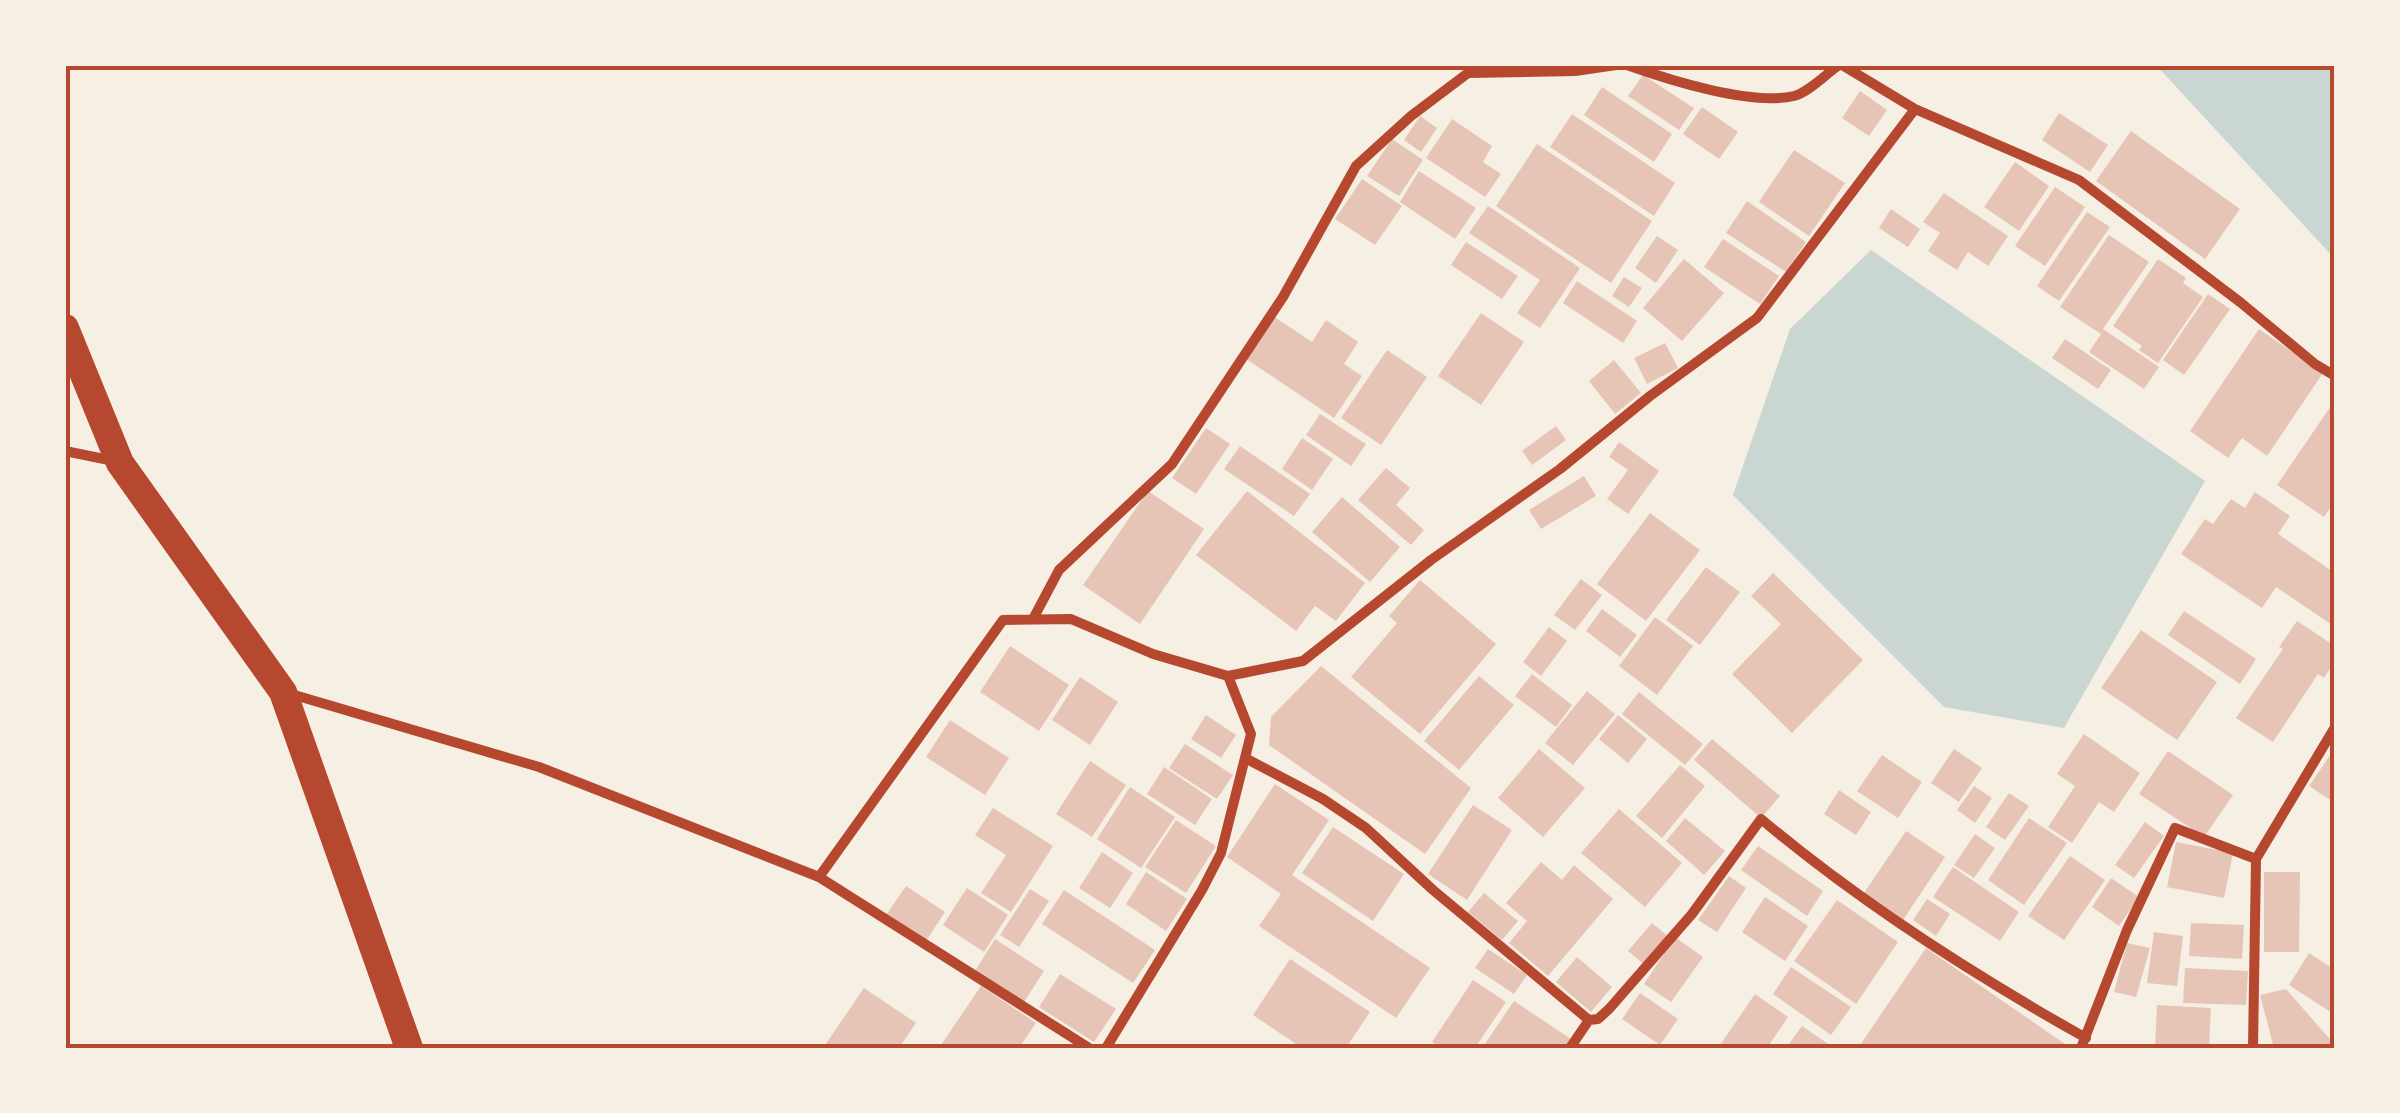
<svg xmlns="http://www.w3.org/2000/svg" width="2400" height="1113" font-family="Barlow,sans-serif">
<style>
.water{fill:#c9d6d2}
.building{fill:#e6c5b7}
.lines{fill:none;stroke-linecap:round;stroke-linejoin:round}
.minor{stroke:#b5482f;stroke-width:10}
.trunk{stroke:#b5482f;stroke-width:28}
.neatline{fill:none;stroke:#b5482f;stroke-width:4}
</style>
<rect width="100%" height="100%" fill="#f6efe4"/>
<path class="water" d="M2156,65H2335V259Z
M1871,250L2205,481L2064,728L1944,707L1733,495L1790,329Z"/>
<path class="building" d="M1643,75L1694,108L1679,130L1628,96Z
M1602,87L1672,134L1654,162L1584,115Z
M1860,91L1887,110L1869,136L1842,118Z
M1702,107L1738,132L1719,159L1683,134Z
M2059,113L2108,145L2090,172L2042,140Z
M1572,114L1675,183L1654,216L1550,147Z
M1420,116L1437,128L1421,152L1404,140Z
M1452,119L1492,146L1483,162L1501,174L1485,197L1426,158Z
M2131,131L2240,209L2205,259L2096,181Z
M1392,139L1423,160L1399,196L1367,176Z
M1537,144L1652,221L1611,283L1496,206Z
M1794,150L1845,183L1809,236L1759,202Z
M2015,162L2049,186L2019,231L1984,207Z
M1419,171L1476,208L1455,239L1400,202Z
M1362,179L1402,206L1375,245L1335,219Z
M2055,187L2085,207L2045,266L2015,246Z
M1944,193L2008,236L1988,266L1968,252L1957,270L1928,251L1940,233L1923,222Z
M1747,201L1806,242L1786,272L1726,233Z
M1488,206L1580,268L1540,328L1517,313L1540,280L1469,233Z
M1891,209L1920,229L1908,247L1879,228Z
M2087,212L2110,227L2059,301L2037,286Z
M2109,235L2149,262L2103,329L2159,367L2144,389L2089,352L2101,334L2060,307Z
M1657,236L1678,250L1656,283L1635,268Z
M1723,239L1779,276L1760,304L1704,267Z
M1466,242L1518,276L1502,299L1451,265Z
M1684,259L1724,293L1682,341L1643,308Z
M2158,259L2186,278L2183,283L2203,297L2158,363L2139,350L2142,346L2113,326Z
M1624,277L1642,288L1629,307L1612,296Z
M1577,281L1637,321L1623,343L1563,303Z
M2208,294L2230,309L2184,375L2163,360Z
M1481,313L1524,342L1481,405L1438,376Z
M1273,316L1312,342L1326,320L1358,342L1344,364L1362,376L1334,418L1245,358Z
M2259,329L2323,373L2267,456L2242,438L2228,458L2190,431Z
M2065,339L2111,370L2098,389L2052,358Z
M1665,343L1678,368L1647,384L1634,358Z
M1387,350L1427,377L1381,445L1341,418Z
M1614,360L1641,393L1615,414L1589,381Z
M2335,400V501L2324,517L2277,485Z
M1320,414L1366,444L1351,466L1306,435Z
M1556,426L1566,440L1532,465L1522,451Z
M1206,428L1230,444L1196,494L1172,478Z
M1302,438L1333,459L1312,490L1282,469Z
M1619,442L1659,471L1628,514L1607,499L1628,470L1609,457Z
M1240,446L1310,494L1294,516L1224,469Z
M1386,468L1410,488L1396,505L1424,530L1411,545L1358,500Z
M1584,476L1596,496L1541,529L1529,510Z
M1148,491L1204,529L1140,624L1083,585Z
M1247,491L1365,583L1336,621L1315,606L1296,631L1196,555Z
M2255,492L2290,516L2278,534L2335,573V627L2276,587L2262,608L2181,554L2205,519L2213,524L2231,499L2245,508Z
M1342,497L1400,547L1370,582L1312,532Z
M1650,513L1700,550L1646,621L1597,584Z
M1706,567L1740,592L1700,645L1666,620Z
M1773,573L1863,660L1792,733L1732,674L1781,624L1751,596Z
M1581,579L1602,595L1575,630L1554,615Z
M1420,580L1496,644L1420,734L1351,677L1397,623L1389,616Z
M1602,609L1637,635L1620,657L1586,631Z
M2184,611L2256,659L2240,684L2168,635Z
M1655,617L1693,646L1657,695L1619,666Z
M2297,621L2335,646V661L2324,678L2318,674L2273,742L2236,718L2283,649L2279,647Z
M1549,627L1567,641L1541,676L1523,662Z
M2141,630L2217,682L2177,740L2101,688Z
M1010,646L1069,685L1039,731L980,692Z
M1321,666L1471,788L1425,854L1269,745L1271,717Z
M1532,674L1572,705L1556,727L1515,696Z
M1479,676L1514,705L1459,770L1424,741Z
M1080,677L1118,702L1090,745L1052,720Z
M1587,691L1615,714L1573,765L1545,743Z
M1639,692L1703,744L1685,765L1622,714Z
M1206,715L1236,735L1221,758L1191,739Z
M1618,715L1647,739L1628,763L1599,739Z
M950,720L1009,758L985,795L926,757Z
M2084,734L2140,773L2114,812L2099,802L2072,843L2048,827L2075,786L2057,774Z
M1712,739L1780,796L1761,818L1694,760Z
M1185,744L1233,775L1217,799L1169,768Z
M2335,748V803L2309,786Z
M1539,749L1585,788L1543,837L1498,798Z
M1954,749L1982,768L1959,802L1931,783Z
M2168,751L2233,795L2204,837L2139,794Z
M1882,755L1922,782L1898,818L1857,791Z
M1090,761L1126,785L1092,837L1056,814Z
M1680,765L1705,786L1662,838L1636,816Z
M1164,767L1212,799L1195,825L1147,794Z
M1275,784L1329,820L1292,875L1430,968L1396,1018L1259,926L1281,894L1227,857Z
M1974,786L1992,798L1975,823L1957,810Z
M1130,787L1175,817L1141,868L1097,839Z
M1839,790L1871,812L1856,835L1824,814Z
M2009,793L2029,806L2005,840L1986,827Z
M1473,805L1512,830L1467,900L1428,874Z
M993,808L1053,846L1011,912L981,893L1006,855L975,835Z
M1619,809L1682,863L1645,907L1581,853Z
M1685,818L1725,851L1704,875L1666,841Z
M2029,818L2067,843L2024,905L1988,880Z
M1176,820L1216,846L1186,893L1145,867Z
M2145,822L2164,836L2134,878L2115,865Z
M1333,827L1404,874L1373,921L1302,873Z
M1906,831L1945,857L1903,920L1864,893Z
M1975,834L1995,848L1974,878L1954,865Z
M2176,842L2233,853L2224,898L2167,887Z
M1758,846L1823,891L1807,916L1741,870Z
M1102,852L1133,873L1110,908L1079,888Z
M2070,856L2105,880L2064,940L2028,916Z
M1541,862L1562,880L1574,865L1613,899L1548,976L1509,943L1527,921L1506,903Z
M1953,867L2019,912L2000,941L1933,897Z
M1146,872L1187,899L1166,931L1126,904Z
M2264,872H2300L2299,952H2264Z
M1729,876L1746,888L1717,932L1698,920Z
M2111,878L2139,897L2119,926L2092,907Z
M906,886L945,912L926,941L886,915Z
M967,888L1008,915L984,952L943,925Z
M1030,889L1049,901L1019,947L1000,935Z
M1064,890L1155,950L1133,983L1042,924Z
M1484,893L1518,921L1502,940L1468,912Z
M1765,897L1808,926L1785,961L1742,932Z
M1927,899L1950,914L1936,936L1913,920Z
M1837,900L1898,942L1856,1004L1794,961Z
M1652,923L1669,937L1645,965L1628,951Z
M2191,923L2244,925L2242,959L2189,956Z
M2154,932L2183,936L2177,986L2147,983Z
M1675,937L1703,957L1671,1002L1644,984Z
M995,939L1044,971L1024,1002L975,971Z
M2127,943L2150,948L2136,997L2114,992Z
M1926,948L2065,1044L2063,1048H1858Z
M1488,949L1527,975L1514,994L1475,968Z
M2309,953L2335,970V1015L2289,985Z
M1577,957L1612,987L1591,1012L1556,982Z
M1290,959L1370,1012L1346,1048H1302L1253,1015Z
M1791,967L1851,1007L1831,1035L1773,994Z
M2185,968L2248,971L2246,1005L2183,1003Z
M1060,974L1116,1009L1094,1042L1039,1007Z
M1473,980L1506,1002L1475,1048H1442L1432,1042Z
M981,986L1036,1023L1019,1048H939Z
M864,988L916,1023L899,1048H823Z
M2286,989L2335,1045L2331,1048H2274L2260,995Z
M1640,993L1678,1019L1660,1045L1622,1019Z
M1755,994L1788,1017L1767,1048H1718Z
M1514,1001L1571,1039L1565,1048H1482Z
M2157,1005L2211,1008L2209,1048H2155Z
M1802,1026L1834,1048H1786Z"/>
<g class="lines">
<path class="minor" d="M1627,65C1669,80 1751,106 1794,96C1809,92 1826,74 1839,65
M1842,65L1915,109
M65,451L114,461
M1033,619L1059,570L1172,464L1283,297L1356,166L1411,116L1468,73L1575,71L1616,65
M291,694L539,767L819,877L1089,1048
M1245,758L1323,799L1366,828L1433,890L1589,1020L1570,1048
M819,877L1003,620L1071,619L1153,654L1228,676L1303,661L1431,560L1560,469L1650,396L1757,318L1915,109L2079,180L2240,302L2315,364L2335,376
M1589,1020L1598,1019L1609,1009L1692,914L1761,819C1862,904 1972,974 2086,1038
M1106,1048L1202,890L1221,853L1251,734L1228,676
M2081,1048L2127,930L2175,828L2256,859
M2253,1048L2256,859L2335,727"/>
<path class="trunk" d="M65,328L120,463L283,692L409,1048"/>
</g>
<rect width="2400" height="1113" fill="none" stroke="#f6efe4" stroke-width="135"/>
<rect x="68" y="68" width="2264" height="978" class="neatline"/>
</svg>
